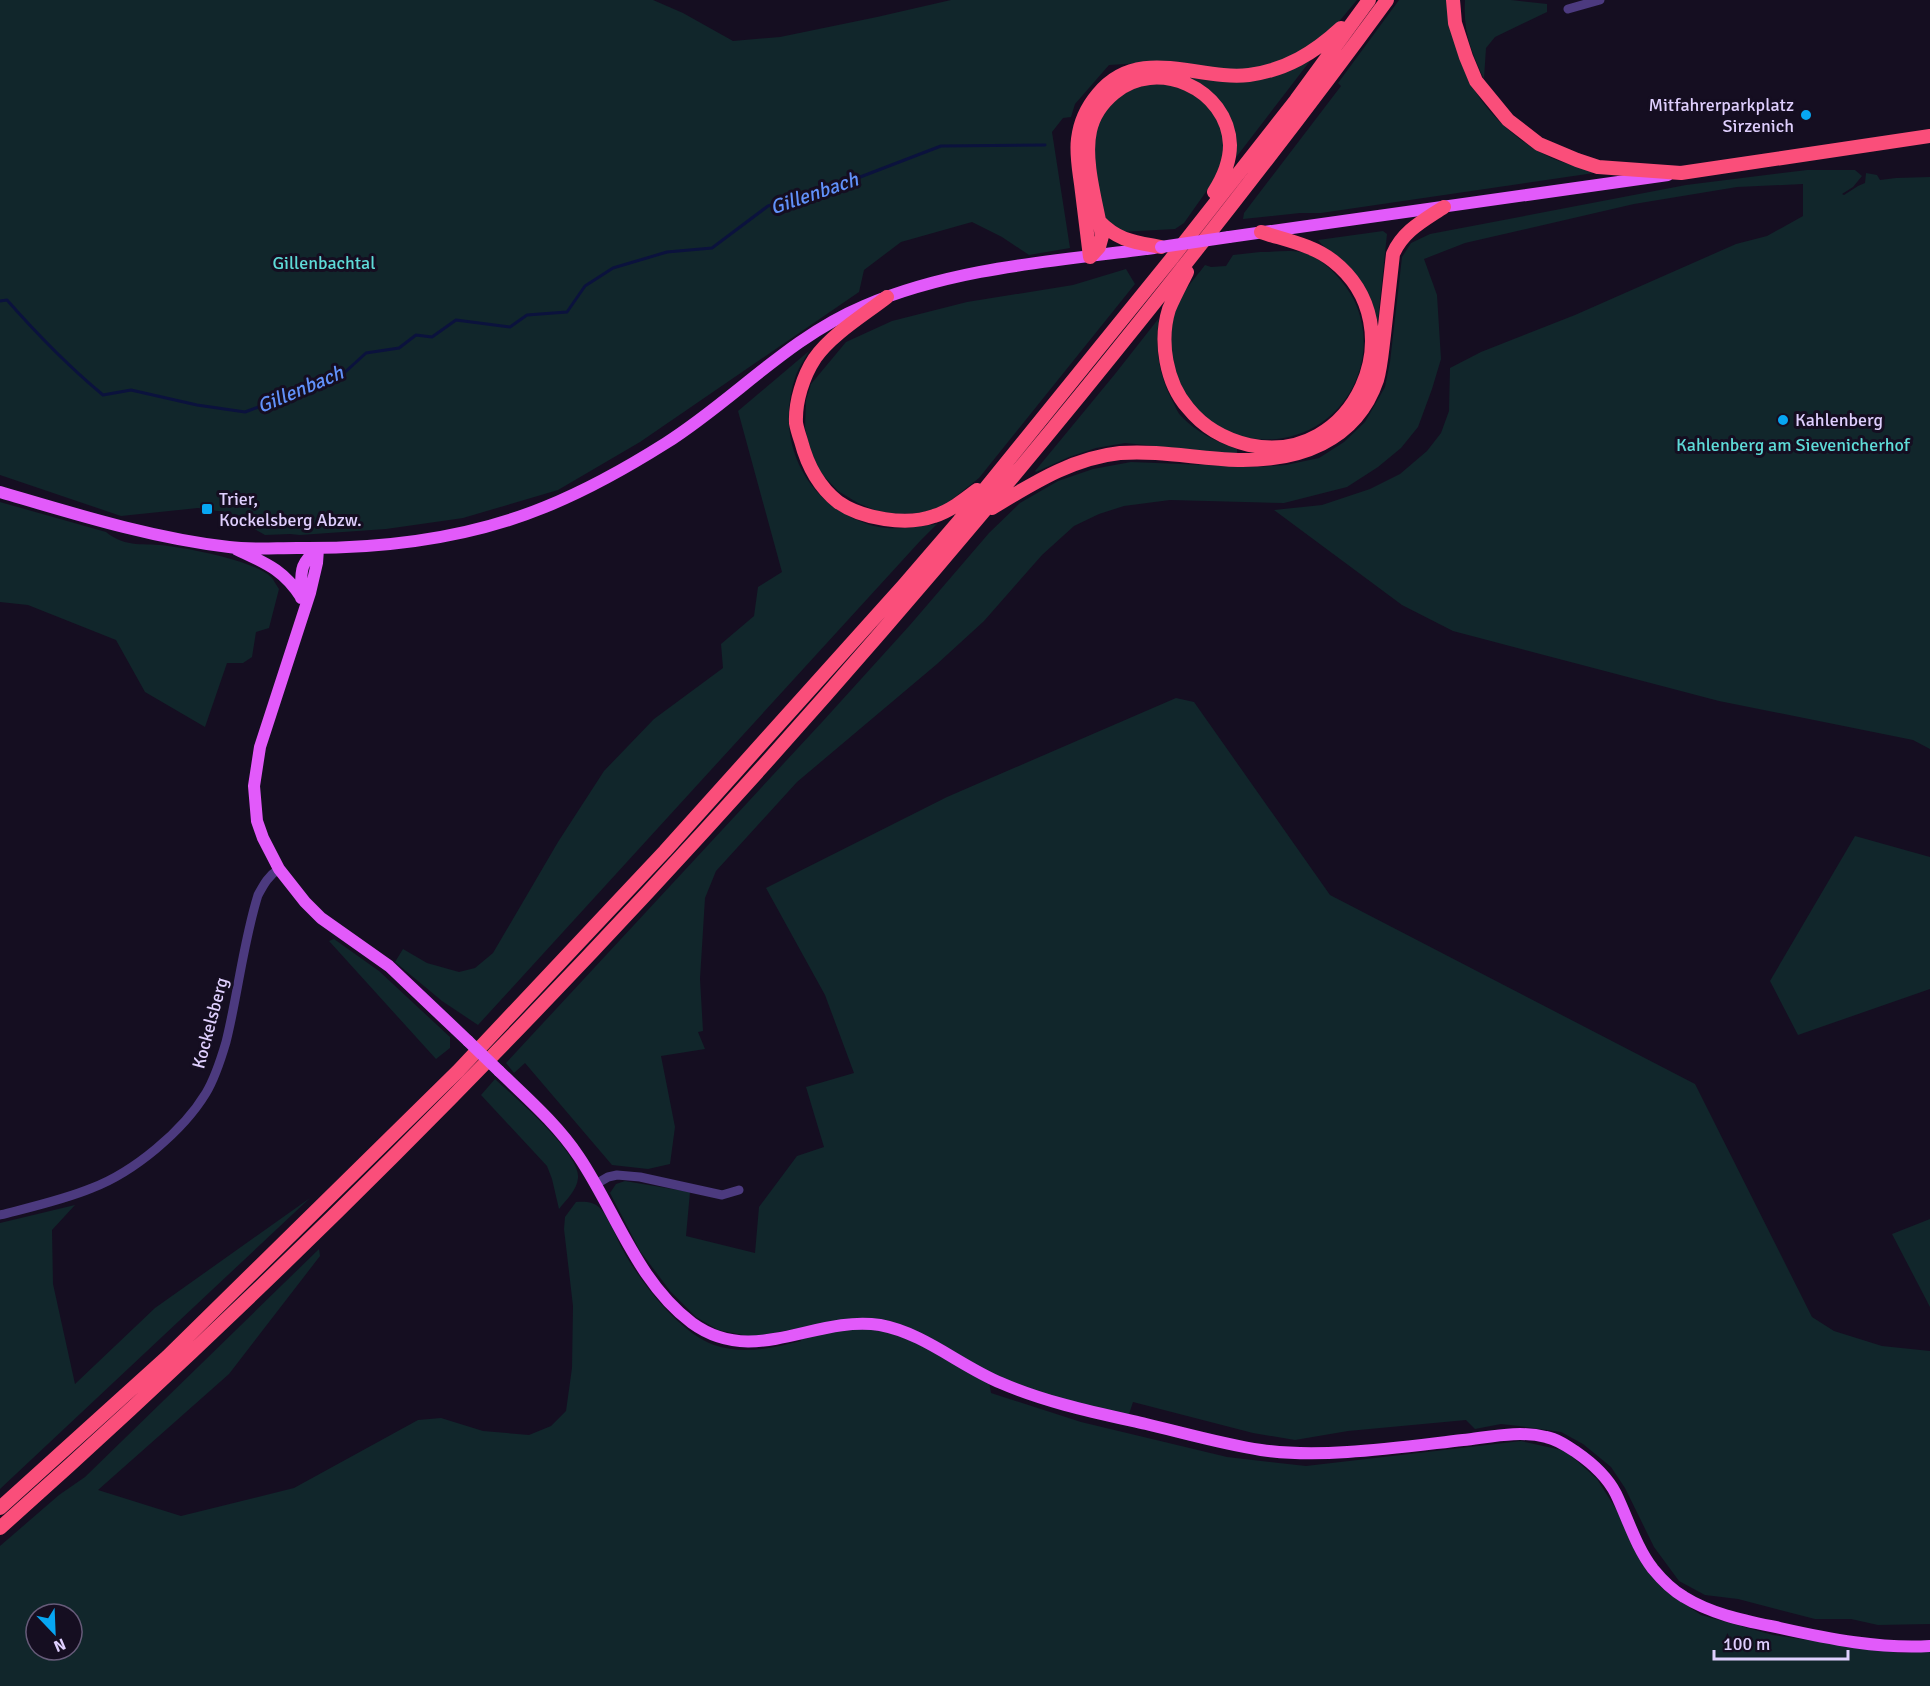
<svg xmlns="http://www.w3.org/2000/svg" width="1930" height="1686" font-family="Signika,sans-serif">
<style>
.green{fill:#11262b;fill-rule:evenodd}
.lines{fill:none;stroke-linecap:round;stroke-linejoin:round}
.stream{stroke:#0b123d;stroke-width:3}
.minor{stroke:#4c3a7f;stroke-width:9}
.major{stroke:#e25afa;stroke-width:12}
.highway{stroke:#fa4e7a;stroke-width:14}
.major-bridge{stroke:#e25afa;stroke-width:12}
.poi-dot{fill:#07a6f2;stroke:#150e21;stroke-width:2}
.labels{text-anchor:middle;stroke-width:6;stroke-linejoin:round;paint-order:stroke}
.poi-label{font-size:18px;fill:#dfcffe;stroke:#150e21;text-anchor:start}
.park-label{font-size:18px;fill:#5edbd8;stroke:#150e21}
.street-label{font-size:18px;fill:#dfcffe;stroke:#150e21}
.water-label{font-size:20px;font-style:italic;fill:#6191fa;stroke:#150e21}
</style>
<rect width="100%" height="100%" fill="#150e21"/>
<path class="green" d="M0,0H653L683,13L733,41L780,37L877,17L951,0H1357L1332,30L1310,49L1260,69L1225,70L1173,61L1109,65L1075,104L1071,117L1063,118L1052,132L1070,248L1029,255L1002,237L972,222L901,242L864,270L859,292L640,442L558,490L463,518L386,529L300,535L290,534L265,535L224,512L198,508L121,516L0,475Z
M1399,0H1447C1451,23 1454,45 1463,67C1479,108 1518,145 1559,161C1570,165 1582,168 1594,171V173L1321,213H1300L1243,219L1244,213L1341,86L1338,83Z
M1465,0H1511L1547,4V12L1495,37L1486,48L1484,79C1471,51 1463,32 1465,0Z
M1308,60L1310,61L1234,160L1230,125L1182,77L1222,79Z
M1144,83L1180,84L1211,107L1220,122L1225,144L1223,158L1215,179L1184,223L1175,229L1121,232L1112,228L1103,214L1095,169L1094,129L1112,100Z
M1807,170H1855L1862,176L1853,187L1842,194L1844,195L1858,186L1865,183L1866,173L1877,175L1880,180L1896,178L1930,177V749L1913,740L1719,701L1453,631L1402,605L1274,510L1322,505L1370,489L1400,474L1427,451L1441,433L1449,411L1450,368L1481,352L1575,315L1736,244L1767,236L1803,216V184L1737,187L1634,204L1465,243L1424,259L1437,295L1441,359L1432,389L1418,427L1401,448L1378,467L1347,487L1284,503L1170,500L1124,506L1099,514L1074,526L1042,555L984,621L937,664L797,782L716,871L705,898L700,979L703,1031L698,1032L705,1049L661,1056L675,1127L670,1164L648,1169L612,1165L525,1063L514,1073L506,1063L823,721L910,625L989,533L1020,503L1058,481L1093,469L1131,462L1257,467L1286,465L1319,458L1344,442L1365,422L1385,387L1390,362L1402,257L1411,243L1430,234L1686,185Z
M1383,231L1387,234L1378,320H1376C1368,295 1359,276 1340,258C1333,252 1323,247 1318,240Z
M1260,252C1273,252 1289,250 1301,252C1322,256 1345,282 1354,300C1366,325 1367,354 1356,380C1340,419 1300,443 1258,439C1247,438 1233,436 1223,430C1218,427 1213,423 1208,419C1196,410 1183,396 1177,381C1174,376 1174,369 1173,364C1169,347 1168,327 1175,310C1181,292 1194,280 1205,265L1211,267L1226,266L1233,255Z
M1126,269L1135,284L979,478L945,505L921,513L898,514L877,511L858,503L838,491L820,472L810,449L805,428L806,400L811,384L846,342L892,321L967,302L1073,285Z
M1159,318C1155,347 1158,373 1172,400C1175,405 1177,412 1181,416C1196,432 1217,442 1237,449V454L1125,443L1096,448L1069,457L1036,472L1035,471L1115,374Z
M809,351C805,359 799,367 796,375C773,441 806,507 874,526C894,531 917,527 937,524L921,540L478,1025L442,1001L395,962L403,949L427,963L459,972L475,968L493,953L558,842L604,771L654,719L723,668L721,644L754,616L758,587L782,572L738,411Z
M0,502L106,532C127,549 144,542 168,546C192,549 255,561 271,577C274,580 276,585 279,589L269,628L256,632L252,657L243,663H227L205,727L145,692L116,640L28,605L0,602Z
M1176,698L1194,702L1330,895L1695,1084L1812,1317L1834,1331L1882,1346L1930,1351V1624L1878,1625L1851,1619H1815L1738,1599L1705,1595L1679,1581L1654,1547L1625,1488L1611,1467L1583,1444L1561,1432L1519,1426L1501,1424L1475,1429L1466,1420L1348,1431L1295,1440L1253,1433L1133,1402L1127,1420L988,1377L991,1393L1081,1422L1227,1457L1306,1466L1521,1441L1566,1451L1597,1479L1670,1594L1701,1615L1773,1635L1900,1653L1930,1651V1686H0V1546L59,1495L85,1477L319,1249L320,1256L229,1374L98,1490L181,1516L294,1488L418,1420L441,1418L483,1431L529,1435L551,1426L566,1411L572,1368L573,1306L564,1229L565,1217L576,1202C585,1201 595,1202 601,1209C611,1222 617,1240 625,1254C643,1285 680,1333 714,1345C743,1355 773,1348 801,1341L805,1327L753,1337L718,1330L696,1317L670,1291L640,1251L610,1193L616,1184L625,1181L690,1192L686,1236L755,1253L759,1207L797,1156L824,1147L806,1087L854,1073L825,995L766,888L947,797ZM36,1614H72V1650H36Z
M1855,836L1930,857V989L1798,1035L1770,981Z
M334,939L379,971L450,1037V1048L436,1059L329,941Z
M495,1079C513,1096 581,1153 578,1178C577,1190 566,1200 559,1209L552,1179L547,1166L481,1095Z
M310,1198L0,1489V1223L75,1205L52,1230L53,1284L75,1384L155,1308Z
M1930,1219V1307L1892,1234Z"/>
<g class="lines">
<path class="stream" d="M0,301L7,300C37,334 68,366 103,395L131,390L197,405L245,412L288,396L310,383L343,374L366,353L399,348L416,335L432,337L456,320L510,327L527,315L567,312L585,286L613,268L667,252L712,248L768,206L855,179L941,146L1045,145"/>
<path class="minor" d="M1568,9L1600,0
M596,1184L608,1177L617,1175L640,1177L722,1195L739,1190
M0,1215C31,1207 63,1200 92,1188C134,1172 183,1131 206,1093C215,1078 221,1059 226,1042C238,994 243,943 258,895C264,884 268,876 279,869"/>
<path class="major" d="M1229,237L1668,175
M0,492C75,514 151,538 229,547C251,550 274,548 297,548C381,549 467,539 545,507C587,490 628,467 666,443C734,400 788,338 864,306C955,267 1057,261 1154,248
M236,549C265,563 283,569 301,597
M318,549L317,563L310,593L260,747L254,786L257,821L263,838L279,869L305,902L321,918L389,966L468,1041
M301,598C302,574 297,565 318,549
M499,1071C527,1098 558,1125 579,1157C616,1212 637,1282 692,1323C754,1368 814,1315 880,1325C924,1333 960,1366 1001,1383C1047,1403 1097,1413 1146,1424C1184,1433 1222,1444 1261,1450C1323,1459 1401,1447 1463,1440C1490,1437 1519,1430 1546,1437C1557,1439 1567,1446 1576,1452C1592,1463 1607,1476 1616,1494C1628,1519 1636,1547 1653,1569C1662,1580 1672,1590 1684,1597C1713,1615 1747,1621 1780,1628C1829,1639 1880,1649 1930,1646"/>
<path class="highway" d="M1453,0L1455,23L1466,57L1476,81L1508,120L1539,144L1577,160L1598,167L1681,173L1930,136
M1099,221C1118,241 1135,242 1161,247
M1090,257C1087,233 1084,208 1081,184C1079,169 1076,154 1078,139C1080,122 1087,107 1098,94C1139,44 1198,81 1249,75C1286,70 1314,53 1341,28
M1090,257L1099,247L1102,236C1097,205 1083,161 1090,131C1093,116 1102,103 1114,93C1156,57 1228,88 1230,145C1230,162 1223,178 1214,192
M1187,272C1181,284 1174,297 1169,309C1159,341 1166,383 1188,408C1204,428 1224,439 1249,445C1354,468 1417,327 1333,261C1313,245 1285,240 1261,232
M887,297C864,315 832,334 815,358C803,376 795,402 796,423C797,429 799,435 801,441C807,464 819,487 838,502C862,519 907,526 934,516C950,511 964,500 977,490
M992,508C1032,484 1072,458 1120,453C1160,450 1199,459 1238,460C1298,461 1356,442 1377,380C1381,366 1382,350 1384,335C1387,308 1390,281 1393,254C1403,231 1423,221 1444,207
M0,1508L167,1357L458,1071L665,851L904,585L959,521L1172,258L1296,100L1369,0
M0,1528C390,1180 751,799 1081,394C1186,265 1289,134 1387,0"/>
<path class="major-bridge" d="M1161,247L1229,237
M468,1041L499,1071"/>
</g>
<g class="poi-dot">
<circle cx="1806" cy="115" r="6"/>
<circle cx="1783" cy="420" r="6"/>
<rect x="201" y="503" width="12" height="12" rx="3"/>
</g>
<g class="labels">
<g class="poi-label">
<text x="1794" y="111" text-anchor="end">Mitfahrerparkplatz<tspan x="1794" dy="21">Sirzenich</tspan></text>
<text x="1795" y="426">Kahlenberg</text>
<text x="219" y="505">Trier,<tspan x="219" dy="21">Kockelsberg Abzw.</tspan></text>
</g>
<g class="park-label">
<text x="324" y="269">Gillenbachtal</text>
<text x="1793" y="451">Kahlenberg am Sievenicherhof</text>
</g>
<g class="street-label">
<text transform="translate(210 1023) rotate(-75)" y="6">Kockelsberg</text>
</g>
<g class="water-label">
<text transform="translate(814 193) rotate(-19)" y="7">Gillenbach</text>
<text transform="translate(300 389) rotate(-23)" y="7">Gillenbach</text>
</g>
</g>
<g transform="translate(54 1632) rotate(157)"><circle r="28" fill="#150e21" stroke="#665b79" stroke-width="1.5"/>
<path d="M0-4.5L10 22L0 15L-10 22Z" fill="#07a6f2"/>
<text y="-9" font-size="16" font-weight="bold" text-anchor="middle" fill="#dfcffe">N</text>
</g>
<path d="M1714 1650v9h134v-9" fill="none" stroke="#dfcffe" stroke-width="3"/>
<text x="1723" y="1650" font-size="18" fill="#dfcffe" stroke="#150e21" stroke-width="4.5" paint-order="stroke">100 m</text>
</svg>
